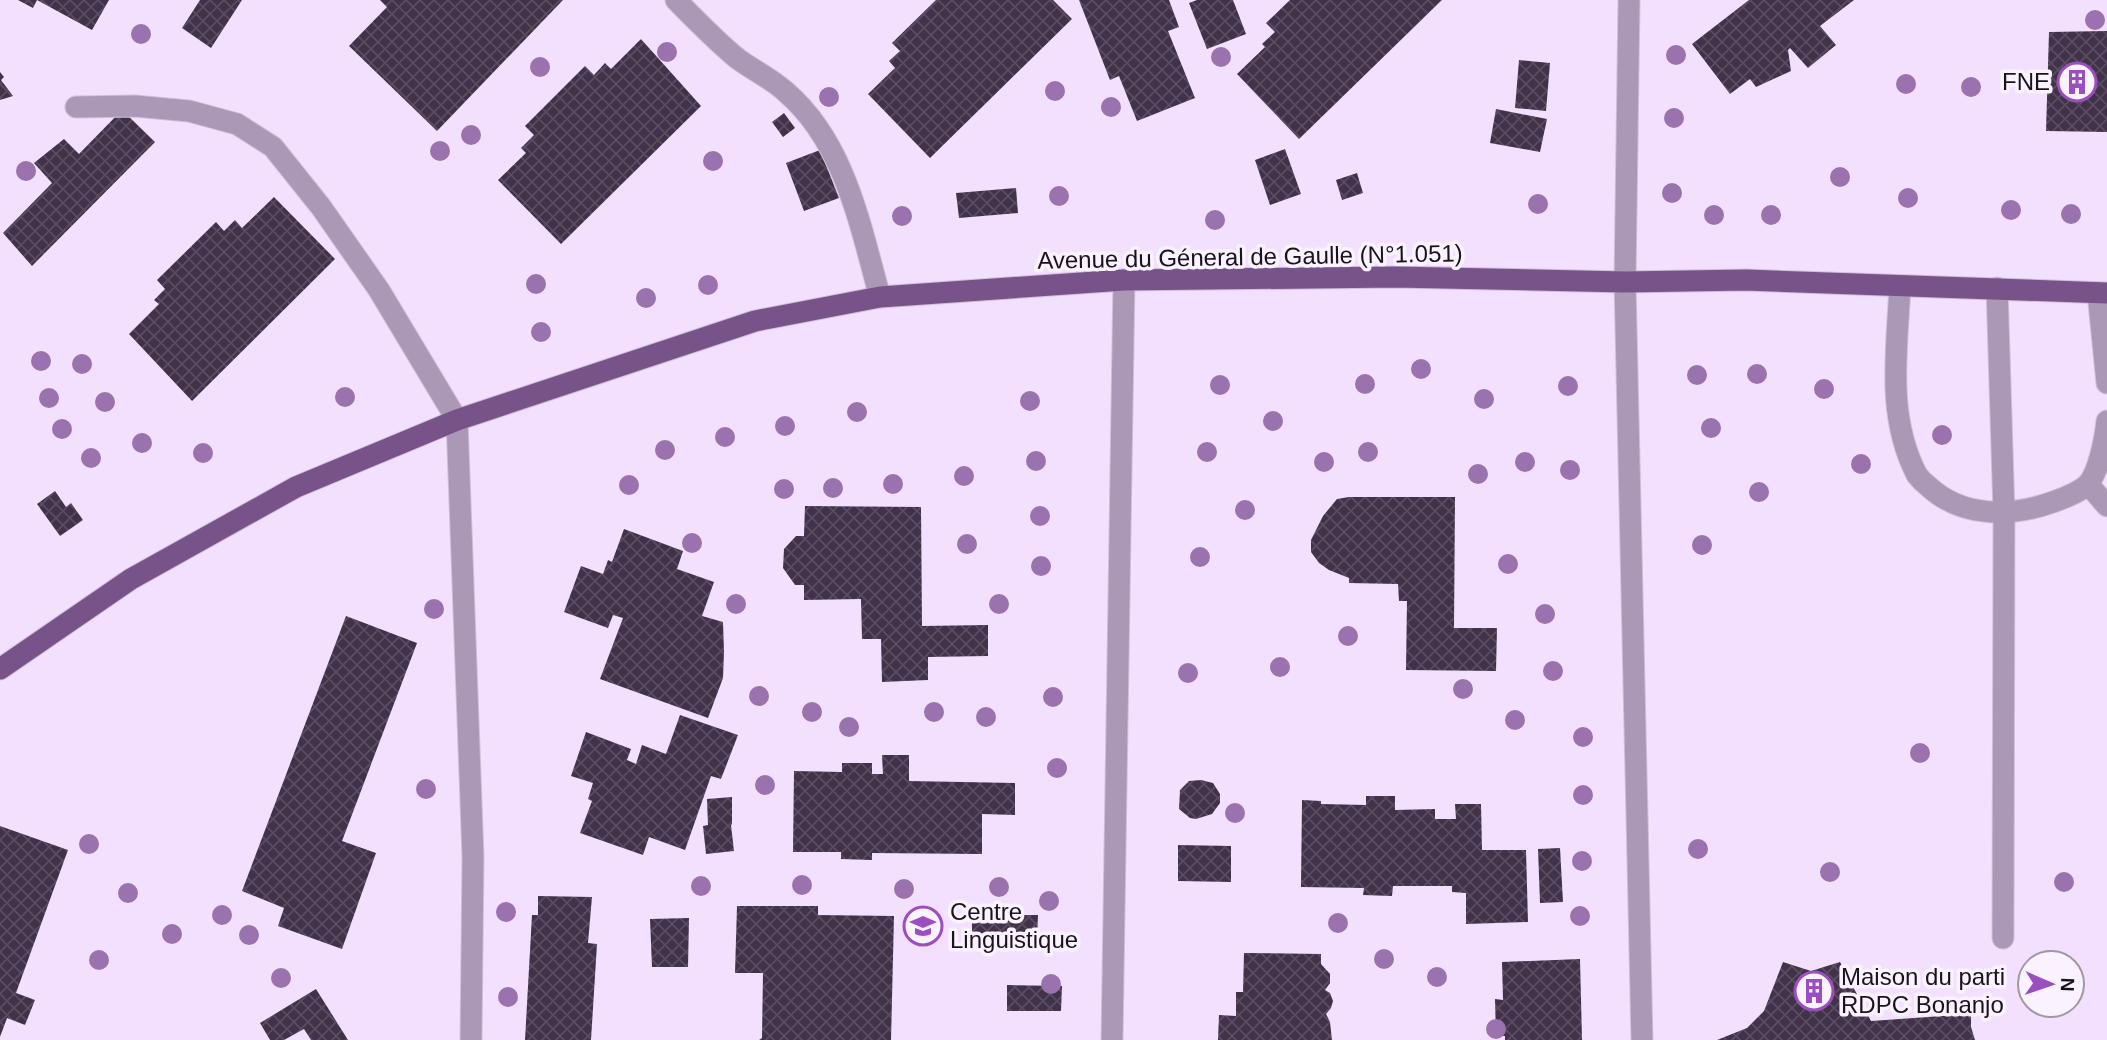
<svg xmlns="http://www.w3.org/2000/svg" width="2107" height="1040" font-family="Arial,sans-serif">
<style>
.building{fill:url(#building-cross-hatch)}
.lines{fill:none;stroke-linecap:round;stroke-linejoin:round}
.minor-casing{stroke:#d0bfda;stroke-width:23}
.major-casing{stroke:#d0bfda;stroke-width:23}
.minor{stroke:#ab97b6;stroke-width:21}
.major{stroke:#77538a;stroke-width:21}
.tree{fill:#9a72ad}
.labels{text-anchor:middle;stroke-width:7;stroke-linejoin:round;paint-order:stroke}
.poi-label{font-size:24px;fill:#19131d;stroke:#faf2ff;text-anchor:start}
.street-label{font-size:24px;fill:#19131d;stroke:#faf2ff}
</style>
<defs>
<pattern id="building-cross-hatch" width="8" height="8" patternUnits="userSpaceOnUse" patternTransform="scale(1.75)"><rect width="8" height="8" fill="#413249"/><path d="M0 0l8 8M0 8l8-8" fill="none" stroke="#594d60"/></pattern>
</defs>
<rect width="100%" height="100%" fill="#f3e0fe"/>
<path class="building" d="M18,0H109L92,30L37,0L33,8Z
M200,0H242L211,48L182,28Z
M380,0H563L437,131L349,46L387,7Z
M936,0H1053L1072,19L930,158L868,94L895,68L889,61L900,51L892,43Z
M1079,0H1169L1179,27L1168,31L1195,98L1137,121L1119,76L1110,80Z
M1197,0H1233L1246,34L1207,49L1189,3Z
M1290,0H1442L1299,139L1237,74L1265,47L1262,44L1275,32L1266,23Z
M1749,0H1854L1820,26L1836,45L1808,68L1790,48L1788,50L1791,71L1756,87L1750,79L1730,94L1692,44Z
M2107,31V132L2046,131L2049,32Z
M641,39L701,106L561,244L498,180L526,153L521,148L534,135L525,126L585,66L594,75L605,63L611,69Z
M1519,60L1550,63L1546,111L1515,108Z
M0,72L4,77L1,80L13,96L0,100Z
M1496,109L1547,119L1540,152L1490,143Z
M122,110L155,142L32,266L3,233L52,183L34,163L64,139L79,154Z
M784,113L795,128L783,137L772,122Z
M1285,149L1301,194L1270,205L1255,160Z
M820,150L839,198L804,211L786,163Z
M1357,173L1363,193L1342,200L1336,180Z
M1016,188L1018,213L959,218L956,193Z
M274,197L335,259L192,401L129,334L159,304L154,300L165,289L157,280L216,222L224,231L235,220L242,228Z
M55,491L66,507L71,503L83,520L60,536L37,504Z
M1349,497H1455L1454,628H1497L1496,671L1406,670L1407,601H1399L1398,584L1349,583V578L1329,570L1319,563L1311,552V540L1323,516L1337,499Z
M805,506L921,507L922,626L988,625V656L928,657V680L882,682L881,639H862L861,599L804,600V585H795L783,568L784,549L796,536H804Z
M624,529L683,551L677,569L714,582L702,616L723,622L724,652L723,678L708,718L600,679L623,618L613,615L608,628L564,612L581,566L603,574L608,560L612,562Z
M346,616L417,643L342,841L376,853L342,949L278,926L284,908L242,891Z
M680,715L738,735L721,779L711,776L685,850L649,837L643,855L580,833L592,801L588,799L593,783L571,776L586,732L631,749L627,760L636,764L642,745L666,754Z
M882,755H909V781L1015,783V815L982,814V854L872,853V860L841,859V852H793L794,771L842,772V763H872V774H883Z
M1201,780L1213,783L1220,794V803L1212,814L1196,819L1190,818L1179,809L1180,790L1189,781Z
M1366,796H1395V810L1435,809V819H1456L1455,804H1481L1482,850H1526L1528,922L1466,924V893L1452,892V886H1393L1392,896L1363,895L1364,888L1301,887L1302,800L1321,801V804L1366,805Z
M732,797V824L731,825L734,851L706,854L703,826L708,825L707,799Z
M0,826L68,850L16,993L35,1000L25,1025L7,1018L0,1037Z
M1178,845L1231,846V882L1178,881Z
M1560,848L1563,902L1540,903L1538,849Z
M538,896L592,897L588,943L597,944L591,1040H525L532,915H538Z
M737,906H818V915L894,916L891,1040H759L762,1038L763,973H735Z
M972,915H1038L1037,942H972Z
M689,918L688,967H652L650,919Z
M1244,953L1321,954V964L1330,974V983L1325,990L1330,993L1333,1001L1331,1008L1326,1014L1330,1022L1332,1040H1218L1219,1015L1236,1016V992H1243Z
M1580,959L1582,1040H1505V1036H1496L1495,999L1503,1000L1502,962Z
M1783,962L1811,971L1840,962L1871,1021L1971,1014V1027L1975,1040H1717L1747,1028L1764,1011Z
M1007,985L1062,986L1061,1011H1007Z
M316,989L348,1040H311L304,1029L284,1040H270L260,1023Z"/>
<g class="lines">
<defs>
<path id="minor" d="M676,0C696,20 716,41 738,59C753,70 772,79 786,92C845,143 860,225 880,297
M1629,0L1625,282L1642,1040
M76,107L135,106L189,111L237,124L273,147L321,207L379,290L457,420L473,857L471,1040
M1900,286C1897,350 1886,416 1917,475C1920,479 1924,483 1928,486C1962,518 2011,517 2053,502C2064,498 2076,494 2086,486C2099,474 2105,438 2107,421
M1997,288L2004,513L2003,938
M2098,293L2107,383
M2088,484L2107,506
M1112,1040L1124,280"/>
<path id="major" d="M0,669L131,579L296,487L457,420L755,321L880,297L1124,280L1396,277L1625,282L1746,280L2107,293"/>
</defs>
<use href="#minor" class="minor-casing"/>
<use href="#major" class="major-casing"/>
<use href="#minor" class="minor"/>
<use href="#major" class="major"/>
</g>
<g class="tree">
<circle cx="2095" cy="20" r="10"/>
<circle cx="141" cy="34" r="10"/>
<circle cx="667" cy="52" r="10"/>
<circle cx="1676" cy="55" r="10"/>
<circle cx="1221" cy="57" r="10"/>
<circle cx="540" cy="67" r="10"/>
<circle cx="1906" cy="84" r="10"/>
<circle cx="1971" cy="87" r="10"/>
<circle cx="1055" cy="91" r="10"/>
<circle cx="829" cy="97" r="10"/>
<circle cx="1111" cy="107" r="10"/>
<circle cx="1674" cy="118" r="10"/>
<circle cx="471" cy="135" r="10"/>
<circle cx="440" cy="151" r="10"/>
<circle cx="713" cy="161" r="10"/>
<circle cx="26" cy="171" r="10"/>
<circle cx="1840" cy="177" r="10"/>
<circle cx="1672" cy="193" r="10"/>
<circle cx="1059" cy="196" r="10"/>
<circle cx="1908" cy="198" r="10"/>
<circle cx="1538" cy="204" r="10"/>
<circle cx="2011" cy="210" r="10"/>
<circle cx="2071" cy="214" r="10"/>
<circle cx="1714" cy="215" r="10"/>
<circle cx="1771" cy="215" r="10"/>
<circle cx="902" cy="216" r="10"/>
<circle cx="1215" cy="220" r="10"/>
<circle cx="536" cy="284" r="10"/>
<circle cx="708" cy="285" r="10"/>
<circle cx="646" cy="298" r="10"/>
<circle cx="541" cy="332" r="10"/>
<circle cx="41" cy="361" r="10"/>
<circle cx="82" cy="364" r="10"/>
<circle cx="1421" cy="369" r="10"/>
<circle cx="1757" cy="374" r="10"/>
<circle cx="1697" cy="375" r="10"/>
<circle cx="1365" cy="384" r="10"/>
<circle cx="1220" cy="385" r="10"/>
<circle cx="1568" cy="386" r="10"/>
<circle cx="1824" cy="389" r="10"/>
<circle cx="345" cy="397" r="10"/>
<circle cx="49" cy="398" r="10"/>
<circle cx="1484" cy="399" r="10"/>
<circle cx="1030" cy="401" r="10"/>
<circle cx="105" cy="402" r="10"/>
<circle cx="857" cy="412" r="10"/>
<circle cx="1273" cy="421" r="10"/>
<circle cx="785" cy="426" r="10"/>
<circle cx="1711" cy="428" r="10"/>
<circle cx="62" cy="429" r="10"/>
<circle cx="1942" cy="435" r="10"/>
<circle cx="725" cy="437" r="10"/>
<circle cx="142" cy="443" r="10"/>
<circle cx="665" cy="450" r="10"/>
<circle cx="1207" cy="452" r="10"/>
<circle cx="1368" cy="452" r="10"/>
<circle cx="203" cy="453" r="10"/>
<circle cx="91" cy="458" r="10"/>
<circle cx="1036" cy="461" r="10"/>
<circle cx="1324" cy="462" r="10"/>
<circle cx="1525" cy="462" r="10"/>
<circle cx="1861" cy="464" r="10"/>
<circle cx="1570" cy="470" r="10"/>
<circle cx="1478" cy="474" r="10"/>
<circle cx="964" cy="476" r="10"/>
<circle cx="893" cy="484" r="10"/>
<circle cx="629" cy="485" r="10"/>
<circle cx="833" cy="488" r="10"/>
<circle cx="784" cy="489" r="10"/>
<circle cx="1759" cy="492" r="10"/>
<circle cx="1245" cy="510" r="10"/>
<circle cx="1040" cy="516" r="10"/>
<circle cx="692" cy="543" r="10"/>
<circle cx="967" cy="544" r="10"/>
<circle cx="1702" cy="545" r="10"/>
<circle cx="1200" cy="557" r="10"/>
<circle cx="1508" cy="564" r="10"/>
<circle cx="1041" cy="566" r="10"/>
<circle cx="736" cy="604" r="10"/>
<circle cx="999" cy="604" r="10"/>
<circle cx="434" cy="609" r="10"/>
<circle cx="1545" cy="614" r="10"/>
<circle cx="1348" cy="636" r="10"/>
<circle cx="1280" cy="667" r="10"/>
<circle cx="1553" cy="671" r="10"/>
<circle cx="1188" cy="673" r="10"/>
<circle cx="1463" cy="689" r="10"/>
<circle cx="759" cy="696" r="10"/>
<circle cx="1053" cy="697" r="10"/>
<circle cx="812" cy="712" r="10"/>
<circle cx="934" cy="712" r="10"/>
<circle cx="986" cy="717" r="10"/>
<circle cx="1515" cy="720" r="10"/>
<circle cx="849" cy="727" r="10"/>
<circle cx="1583" cy="737" r="10"/>
<circle cx="1920" cy="753" r="10"/>
<circle cx="1057" cy="768" r="10"/>
<circle cx="765" cy="785" r="10"/>
<circle cx="426" cy="789" r="10"/>
<circle cx="1583" cy="795" r="10"/>
<circle cx="1235" cy="813" r="10"/>
<circle cx="89" cy="844" r="10"/>
<circle cx="1698" cy="849" r="10"/>
<circle cx="1582" cy="861" r="10"/>
<circle cx="1830" cy="872" r="10"/>
<circle cx="2064" cy="882" r="10"/>
<circle cx="802" cy="885" r="10"/>
<circle cx="701" cy="886" r="10"/>
<circle cx="999" cy="887" r="10"/>
<circle cx="904" cy="889" r="10"/>
<circle cx="128" cy="893" r="10"/>
<circle cx="1049" cy="901" r="10"/>
<circle cx="506" cy="912" r="10"/>
<circle cx="222" cy="915" r="10"/>
<circle cx="1580" cy="916" r="10"/>
<circle cx="1338" cy="923" r="10"/>
<circle cx="172" cy="934" r="10"/>
<circle cx="249" cy="935" r="10"/>
<circle cx="1384" cy="959" r="10"/>
<circle cx="99" cy="960" r="10"/>
<circle cx="1437" cy="977" r="10"/>
<circle cx="281" cy="978" r="10"/>
<circle cx="1051" cy="984" r="10"/>
<circle cx="508" cy="997" r="10"/>
<circle cx="1496" cy="1029" r="10"/>
</g>
<defs>
<symbol id="building-ring" viewBox="-11 -11 22 22"><circle r="9.5" fill="#faf2ff" stroke="#9a4ebf" stroke-width="1.5"/><path d="M-4-6H4V6H1V3H-1V6H-4ZM-2.5-4.3h1.7v1.8h-1.7ZM.8-4.3h1.7v1.8H.8ZM-2.5-1h1.7V.8h-1.7ZM.8-1h1.7V.8H.8Z" fill="#9a4ebf"/></symbol>
<symbol id="school-ring" viewBox="-11 -11 22 22"><circle r="9.5" fill="#faf2ff" stroke="#9a4ebf" stroke-width="1.5"/><path d="M0-5L7-2L0 1L-7-2ZM-4 1L0 2.5L4 1V4Q0 6-4 4Z" fill="#9a4ebf"/></symbol>
</defs>
<g fill-rule="evenodd">
<use href="#building-ring" x="2055" y="60" width="44" height="44"/>
<use href="#school-ring" x="901" y="904" width="44" height="44"/>
<use href="#building-ring" x="1792" y="969" width="44" height="44"/>
</g>
<g class="labels">
<g class="poi-label">
<text x="2050" y="90" text-anchor="end">FNE</text>
<text x="950" y="920">Centre<tspan x="950" dy="28">Linguistique</tspan></text>
<text x="1841" y="985">Maison du parti<tspan x="1841" dy="28">RDPC Bonanjo</tspan></text>
</g>
<g class="street-label">
<text transform="translate(1250 257) rotate(-1)" y="8">Avenue du Géneral de Gaulle (N°1.051)</text>
</g>
</g>
<g transform="translate(2051 984) rotate(92)"><circle r="33" fill="#faf2ff" stroke="#a099a5" stroke-width="2"/>
<path d="M0-5L12 26L0 18L-12 26Z" fill="#9a4ebf"/>
<text y="-10" font-size="19" font-weight="bold" text-anchor="middle" fill="#19131d">N</text>
</g>
</svg>
